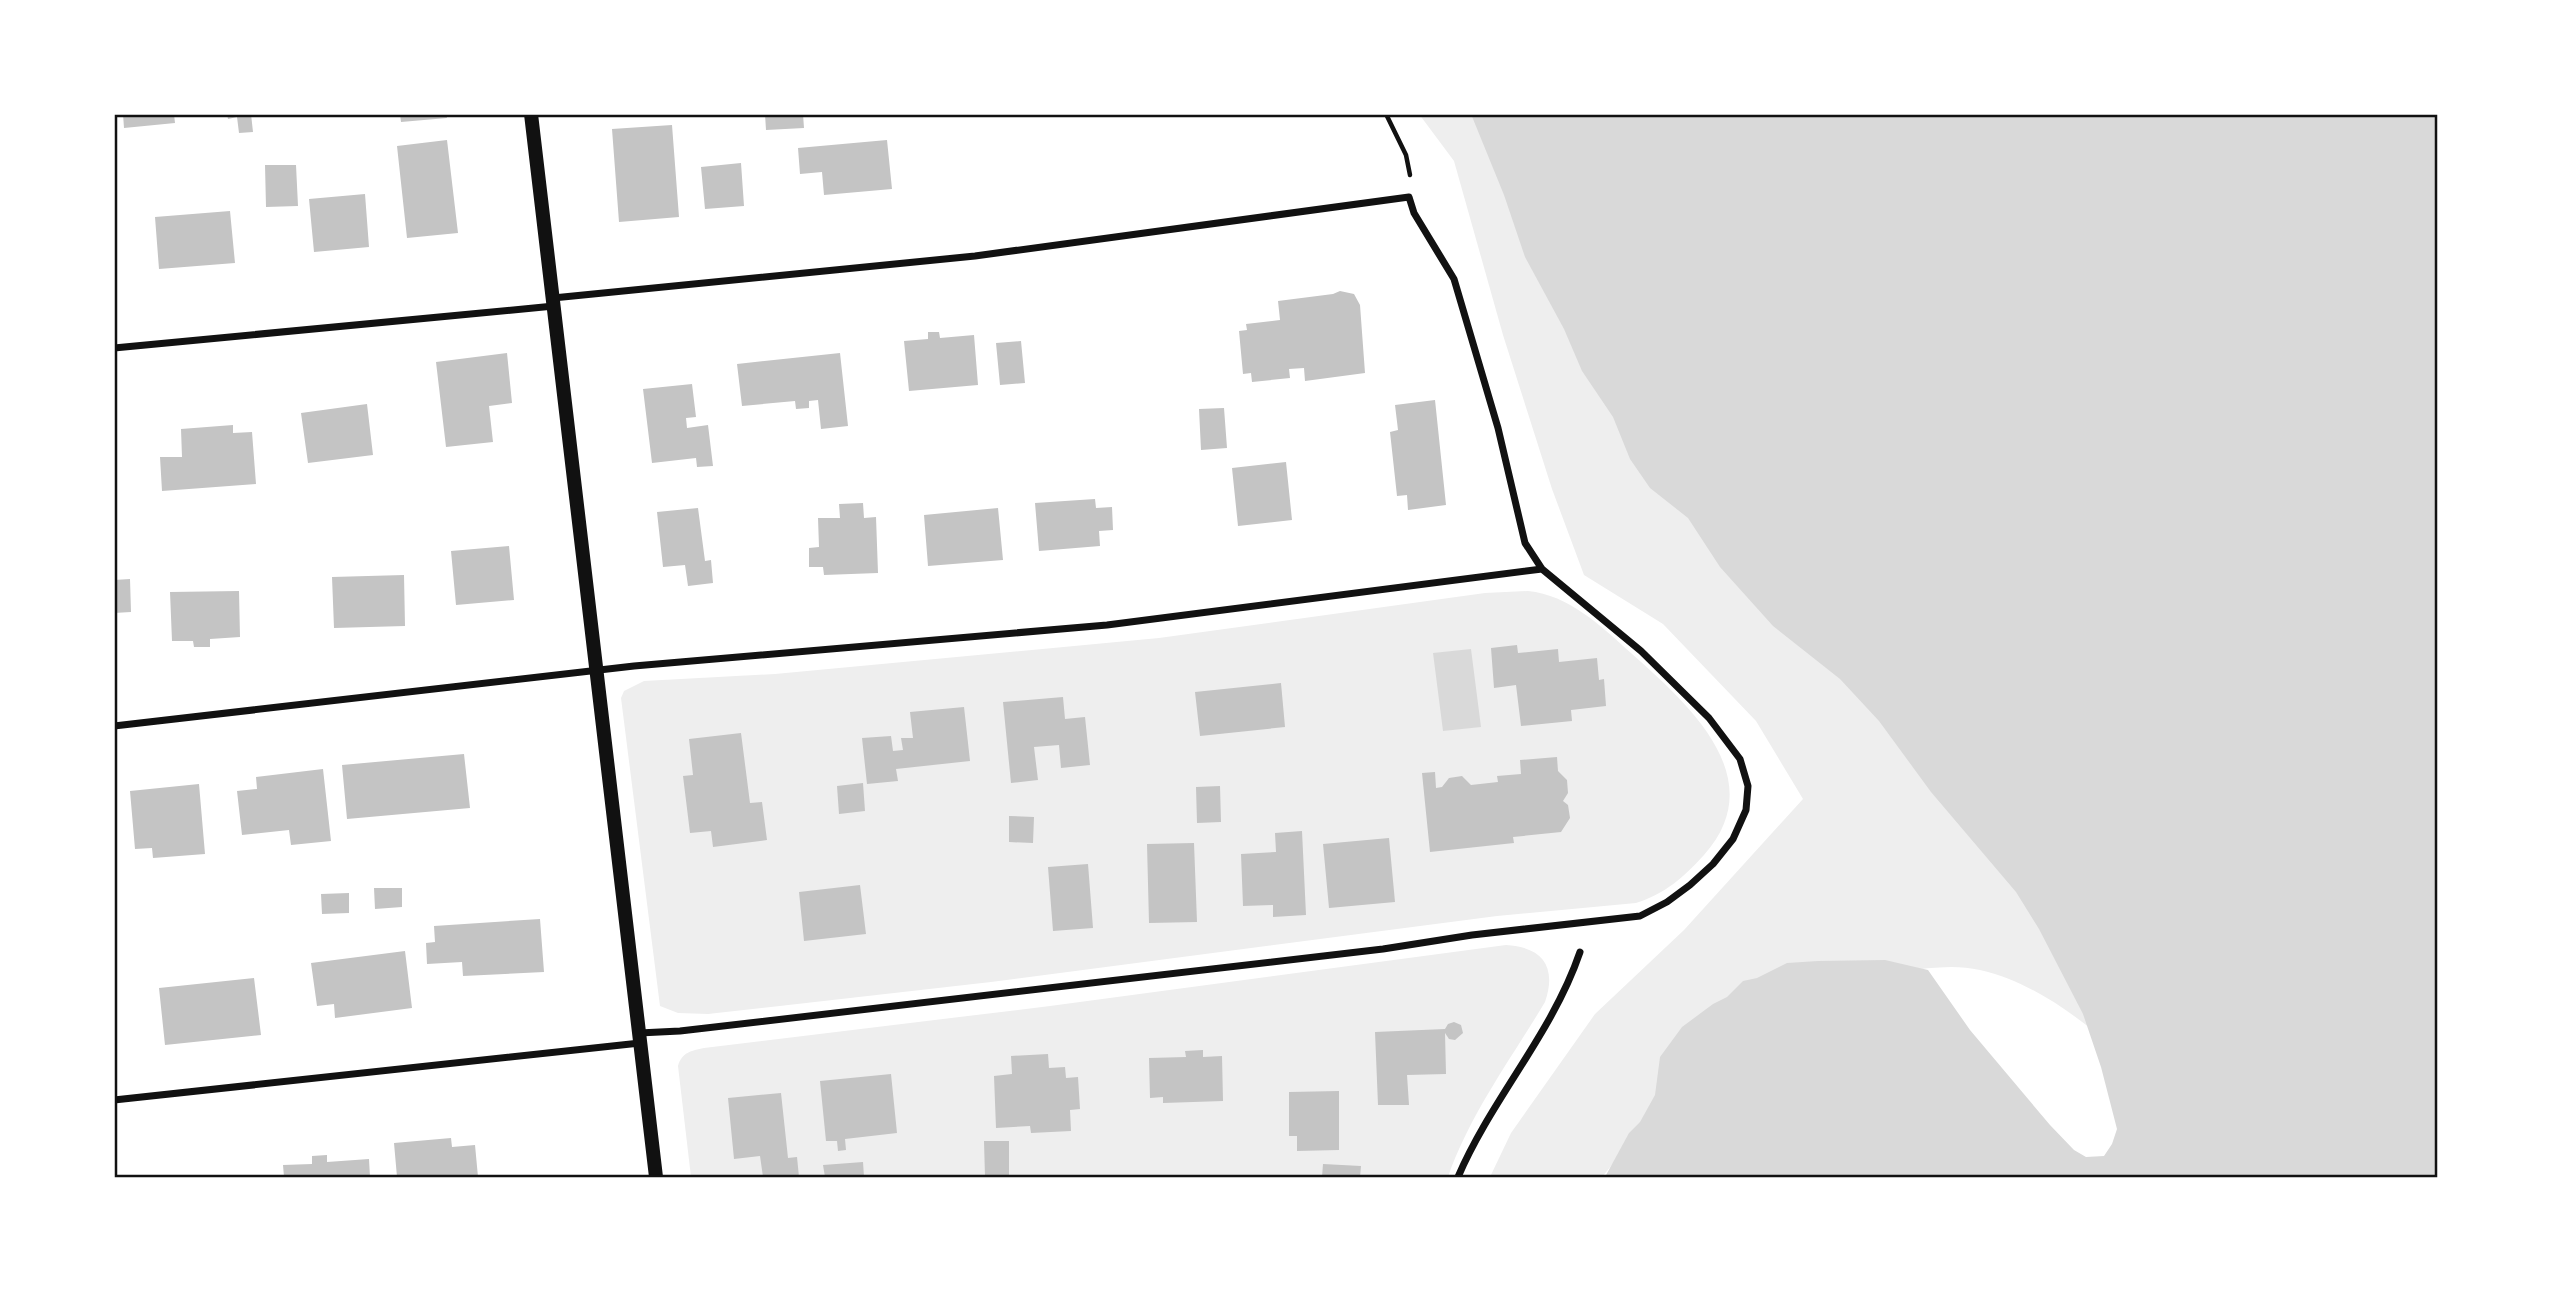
<svg xmlns="http://www.w3.org/2000/svg" width="2552" height="1291" font-family="'Libre Baskerville',serif">
<style>
.green{fill:#eee}
.water{fill:#d9d9d9}
.building{fill:#c4c4c4}
.lines{fill:none;stroke-linecap:round;stroke-linejoin:round}
.path{stroke:#111;stroke-width:4.5}
.minor{stroke:#111;stroke-width:7}
.secondary{stroke:#111;stroke-width:14}
.neatline{fill:none;stroke:#111;stroke-width:2.5}
</style>
<rect width="100%" height="100%" fill="#fff"/>
<path class="green" d="M1419,114H1520L1750,531L2164,1090C2108,1044 2053,987 1980,970C1955,964 1929,968 1904,971L1656,1095L1625,1149L1602,1177H1490L1511,1133L1595,1014L1684,930L1803,799L1756,721L1663,624L1584,575L1552,489L1503,335L1454,161Z
M1528,591C1569,595 1601,626 1631,653C1687,703 1773,778 1704,855C1684,877 1665,894 1636,903L1497,916L991,982L708,1014L678,1013L660,1006L621,698L624,691L644,681L775,674L1159,638L1485,593Z
M1506,945C1543,947 1557,967 1545,1002C1511,1059 1470,1114 1448,1177H691L678,1066C682,1052 691,1051 704,1048L1050,1006Z"/>
<path class="water" d="M1471,114H2438V1177H1605L1629,1133L1640,1122L1655,1095L1660,1057L1682,1027L1713,1004L1727,997L1743,981L1757,978L1787,963L1818,961L1885,960L1928,970L1970,1030L2050,1125L2074,1150L2086,1157L2104,1156L2112,1144L2117,1129L2101,1067L2083,1014L2039,929L2016,892L1931,792L1879,721L1840,679L1773,626L1720,567L1688,518L1650,488L1630,459L1613,417L1582,371L1564,329L1525,257L1504,195Z
M1471,649L1481,727L1443,731L1433,653Z"/>
<path class="building" d="M123,114H174L175,123L124,128Z
M227,114H251L253,132L239,133L237,117L228,119Z
M400,114H446L447,118L401,122Z
M765,114H803L804,128L766,130Z
M672,125L679,217L619,222L612,129Z
M447,140L458,233L407,238L397,146Z
M887,140L892,189L824,195L822,172L800,174L798,148Z
M741,163L744,206L705,209L701,167Z
M265,165H296L298,206L266,207Z
M365,194L369,247L314,252L309,199Z
M230,211L235,263L159,269L155,217Z
M1340,291L1354,294L1360,305L1365,373L1305,381L1304,368L1289,369L1290,378L1252,382L1251,373L1243,374L1239,331L1247,330L1246,324L1280,320L1278,301L1333,294Z
M928,332H939L940,338L974,335L978,385L909,391L904,341L928,339Z
M1021,341L1025,383L1000,385L996,343Z
M507,353L512,403L489,406L493,442L446,447L436,362Z
M840,353L848,426L821,429L818,400L809,401V408L796,409L795,401L742,406L737,364Z
M692,384L696,417L686,418L687,428L708,425L713,466L697,467L696,458L652,463L643,389Z
M1435,400L1446,505L1408,510L1407,495L1397,496L1390,432L1398,430L1395,405Z
M367,404L373,455L308,463L301,413Z
M1224,408L1227,448L1201,450L1199,409Z
M233,425V433L252,432L256,484L162,491L160,457H182L181,429Z
M1286,462L1292,520L1238,526L1232,468Z
M1095,499L1096,508L1112,507L1113,530L1099,531L1100,546L1039,551L1035,503Z
M863,503L864,518L876,517L878,573L824,575L823,567H809V548L819,547L818,518H840L839,504Z
M698,508L705,561L711,560L713,583L688,586L685,565L663,567L657,512Z
M998,508L1003,560L928,566L924,515Z
M509,546L514,600L456,605L451,551Z
M404,575L405,626L334,628L332,577Z
M130,579L131,612L114,613V580Z
M239,591L240,637L210,639V647H194L193,641H172L170,592Z
M1517,645L1518,653L1558,649L1559,662L1597,658L1599,680L1604,679L1606,706L1571,710L1572,721L1521,726L1516,685L1494,688L1491,648Z
M1281,683L1285,727L1200,736L1195,692Z
M1063,697L1065,719L1085,717L1090,765L1061,768L1059,745L1034,747L1038,780L1011,783L1003,702Z
M964,707L970,761L896,769L898,781L867,784L862,738L891,736L893,751L903,750L901,738H913L910,712Z
M741,733L750,803L762,802L767,840L713,847L711,831L690,833L683,776L693,775L689,739Z
M464,754L470,808L347,819L342,765Z
M1557,757L1558,771L1567,780L1568,793L1563,801L1568,805L1570,818L1561,832L1513,837L1514,843L1430,852L1422,773L1435,772L1436,788L1442,787L1449,778L1462,776L1471,785L1498,782L1497,776L1521,774L1520,760Z
M323,769L331,841L291,845L289,830L242,835L237,791L257,789L256,777Z
M863,783L865,811L839,814L837,786Z
M199,784L205,854L153,858L152,848L135,849L130,791Z
M1220,786L1221,822L1197,823L1196,787Z
M1009,816L1034,817L1033,843L1009,842Z
M1302,831L1306,915L1273,917V905L1243,906L1241,854L1276,852L1275,833Z
M1389,838L1395,902L1329,908L1323,844Z
M1194,843L1197,922L1149,923L1147,844Z
M1088,864L1093,928L1053,931L1048,867Z
M860,885L866,934L804,941L799,892Z
M374,888H402V907L375,909Z
M349,893V913L322,914L321,894Z
M540,919L544,972L463,976L462,962L427,964L426,943L435,942L434,926Z
M405,951L412,1008L335,1018L334,1004L317,1006L311,963Z
M254,978L261,1035L165,1045L159,988Z
M1454,1022L1461,1025L1463,1033L1455,1040L1449,1039L1445,1033L1446,1074L1407,1075L1409,1105H1378L1375,1032L1445,1029L1448,1024Z
M1203,1050V1057L1222,1056L1223,1101L1163,1103V1097L1150,1098L1149,1058L1186,1057L1185,1051Z
M1048,1054L1049,1068L1065,1067L1066,1078L1078,1077L1080,1109L1070,1110L1071,1131L1031,1133L1030,1126L996,1128L994,1076L1012,1074L1011,1056Z
M891,1074L897,1133L845,1139L846,1150L838,1151L837,1141H826L820,1081Z
M1339,1091V1150L1297,1151V1136H1289V1092Z
M781,1093L788,1158L797,1157L799,1177H763L760,1156L734,1159L728,1098Z
M451,1138L452,1147L475,1145L478,1177H397L394,1143Z
M984,1141H1009V1177H985Z
M327,1155V1162L369,1159L370,1177H284L283,1165L312,1164V1156Z
M863,1162L864,1177H825L823,1165Z
M1323,1164L1361,1166L1360,1177H1322Z"/>
<g class="lines">
<path class="path" d="M1386,114L1406,155L1410,175"/>
<path class="minor" d="M553,298L975,256L1409,197L1414,213L1454,279L1498,428L1525,543L1542,569L1641,651L1709,718L1740,759L1748,786L1746,810L1733,839L1713,864L1690,885L1667,902L1640,916L1472,935L1383,949L680,1031L639,1033
M114,348L554,306
M114,726L634,666L1107,625L1542,569
M114,1100L640,1043
M1458,1177C1492,1098 1552,1034 1580,952"/>
<path class="secondary" d="M531,114L656,1177"/>
</g>
<rect width="2552" height="1291" fill="none" stroke="#ffffff" stroke-width="231"/>
<rect x="116" y="116" width="2320" height="1060" class="neatline"/>
</svg>
